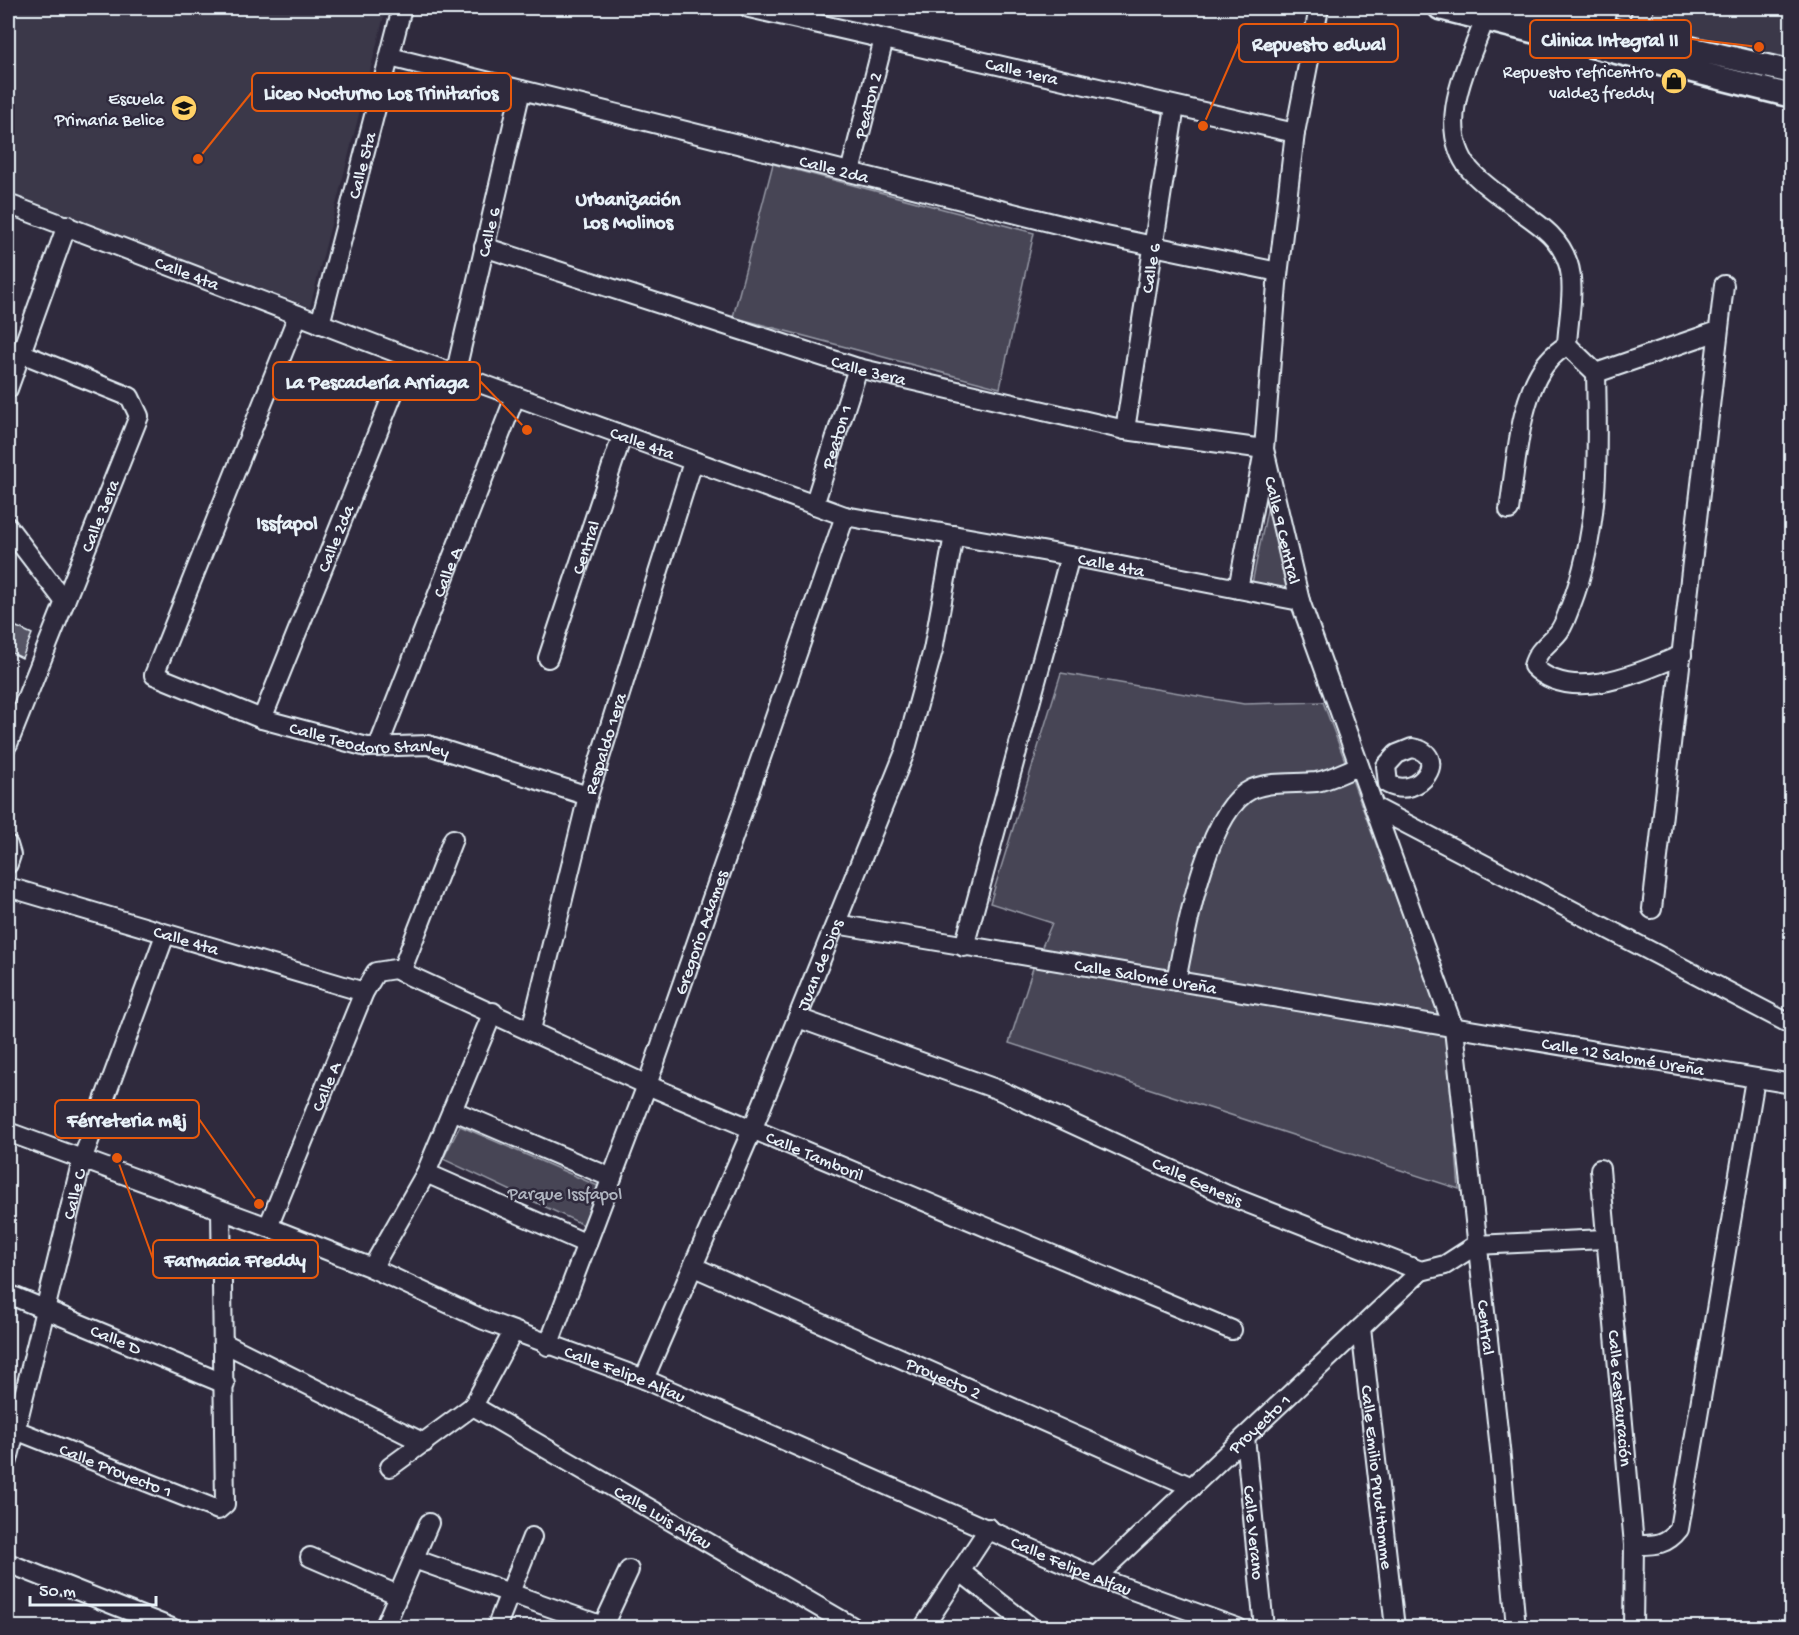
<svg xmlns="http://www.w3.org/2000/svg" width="1799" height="1635" font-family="'Gochi Hand',sans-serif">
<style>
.built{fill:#3b3749}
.green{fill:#464455;stroke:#979aa6;stroke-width:1.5}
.building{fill:#575565;stroke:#e8f1f8;stroke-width:1.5}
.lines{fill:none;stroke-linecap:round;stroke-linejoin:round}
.minor-casing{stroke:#e8f1f8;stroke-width:22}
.major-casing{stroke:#e8f1f8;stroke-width:27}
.minor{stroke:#2f2a3d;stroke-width:18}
.major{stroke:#2f2a3d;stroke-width:22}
.labels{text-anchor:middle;stroke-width:5;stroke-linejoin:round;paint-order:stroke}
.street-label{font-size:18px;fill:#e8f1f8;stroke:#2f2a3d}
.poi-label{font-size:18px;fill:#e8f1f8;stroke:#2f2a3d;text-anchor:end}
.park-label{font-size:18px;fill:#afb4bf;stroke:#2f2a3d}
.neighbourhood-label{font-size:20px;font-weight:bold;fill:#e8f1f8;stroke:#2f2a3d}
.leader{fill:none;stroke:#e8590c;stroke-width:2}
.callout-dot{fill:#e8590c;stroke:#2f2a3d;stroke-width:2}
.callout{fill:#2f2a3d;stroke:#e8590c;stroke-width:2}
.callout-label{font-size:20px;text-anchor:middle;font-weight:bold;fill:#e8f1f8}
</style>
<rect width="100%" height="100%" fill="#2f2a3d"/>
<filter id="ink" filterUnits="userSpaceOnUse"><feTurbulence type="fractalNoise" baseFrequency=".0167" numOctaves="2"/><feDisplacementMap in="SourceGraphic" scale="12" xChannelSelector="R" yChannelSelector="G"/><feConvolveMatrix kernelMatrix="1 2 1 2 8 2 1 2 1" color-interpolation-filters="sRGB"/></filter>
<g filter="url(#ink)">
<path class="built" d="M13,8H386L310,307L8,194V22Z
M1582,8H1791V32L1786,63Z"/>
<path class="green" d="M773,164L1034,233L1000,388L733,317Z
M1270,496L1292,594L1251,588Z
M1061,673L1244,704L1323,702L1447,1034L1459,1189L1009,1043L1033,968L1052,923L990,903Z
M460,1126L598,1186L586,1226L443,1159Z"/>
<path class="building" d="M8,623L32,634L22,658L8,651Z"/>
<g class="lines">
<defs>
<g id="minor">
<path id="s1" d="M749,8L1295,133"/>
<path id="s2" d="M1319,8L1295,133L1277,284L1264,449L1300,601L1454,1029L1501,1458L1516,1628"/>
<path d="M1485,19C1468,65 1434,125 1470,170C1485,187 1506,200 1523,213C1543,227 1560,239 1568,263C1576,286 1568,320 1567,345C1561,349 1554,354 1549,360C1519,393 1516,467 1509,510"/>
<path d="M1602,29L1607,8"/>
<path d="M1634,35L1644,8"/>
<path id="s3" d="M390,57L1101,235L1278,272"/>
<path id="s4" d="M850,172L884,39"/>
<path id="s5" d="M8,204L408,357L845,516L1070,556L1300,601"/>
<path id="s6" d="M484,247L858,368L1125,430L1264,449"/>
<path id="s7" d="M298,315L154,675L262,719L367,747L428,745L588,796"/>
<path id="s8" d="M320,324L402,8"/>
<path d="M1567,345L1596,373C1598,452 1600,530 1571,605C1567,614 1564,627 1557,634C1547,645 1537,651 1533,666C1571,705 1640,672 1682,655"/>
<path d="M1596,373L1718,331"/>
<path id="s9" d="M455,375L521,90"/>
<path d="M8,389L67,225"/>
<path id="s10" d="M1125,430L1175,106"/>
<path id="s11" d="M814,505L858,368"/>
<path d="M8,527L65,602"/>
<path d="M1238,589L1263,456"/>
<path id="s12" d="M548,658L622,436"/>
<path id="s13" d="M262,719L408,357"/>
<path id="s14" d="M8,744L139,416L130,397L21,353"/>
<path id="s15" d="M378,747L515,397"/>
<path d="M1412,748C1451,754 1420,801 1388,784L1386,766L1397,754Z"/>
<path d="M1374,807L1792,1025"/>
<path d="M8,845L11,855L8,864"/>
<path id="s16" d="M8,887L364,992"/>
<path d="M1652,909L1724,285"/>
<path id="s17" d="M836,924L1792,1084"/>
<path d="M964,947L1070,556"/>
<path d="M401,972L453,839"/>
<path d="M1176,981C1185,936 1206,810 1252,789C1271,781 1296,784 1316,782C1330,780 1345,771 1359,766"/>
<path id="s18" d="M798,1018L999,1090L1227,1195L1421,1271L1445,1265L1476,1245L1605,1239"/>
<path id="s19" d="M531,1030L588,796L693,462"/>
<path d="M452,1110L612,1178"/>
<path id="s20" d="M8,1132L268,1227L372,1268L484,1320L644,1379L1096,1577L1238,1628"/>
<path id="s21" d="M1600,1169L1634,1545L1633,1628"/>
<path d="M426,1173L587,1244"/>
<path id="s22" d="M268,1227L364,992L376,972L395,969L647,1085L1232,1330"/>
<path id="s23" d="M694,1267L1192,1487"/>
<path d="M372,1268L426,1173L493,1012"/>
<path id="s24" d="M8,1294L225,1384"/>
<path id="s25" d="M1361,1328L1395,1628"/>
<path d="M224,1343L424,1443"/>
<path id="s26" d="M548,1346L647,1085L845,516"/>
<path id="s27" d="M644,1379L752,1130L905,752L933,650L954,535"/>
<path id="s28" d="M473,1406L855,1628"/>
<path id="s29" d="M8,1427L218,1510L225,1504L221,1210"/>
<path id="s30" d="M1245,1437L1264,1628"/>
<path id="s31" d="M8,1460L82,1160L165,935"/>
<path d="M390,1467L473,1406L513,1332"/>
<path d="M1634,1545C1654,1545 1666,1546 1679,1529L1755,1079"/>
<path d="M310,1557L398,1595"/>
<path d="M414,1559L603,1626"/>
<path d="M8,1563L172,1628"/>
<path d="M961,1572L1032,1628"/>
<path id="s32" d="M1096,1577L1421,1271"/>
<path d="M384,1628L429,1523"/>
<path d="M496,1628L532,1537"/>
<path d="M602,1628L629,1570"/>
<path d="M923,1628L989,1528"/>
</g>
<path id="major" d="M1440,8L1792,96
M1518,8L1792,72"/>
</defs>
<use href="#minor" class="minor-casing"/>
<use href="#major" class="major-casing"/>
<use href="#minor" class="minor"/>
<use href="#major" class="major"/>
</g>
</g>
<defs>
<symbol id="shop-disc" viewBox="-11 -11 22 22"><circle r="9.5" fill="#ffd166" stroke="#2f2a3d"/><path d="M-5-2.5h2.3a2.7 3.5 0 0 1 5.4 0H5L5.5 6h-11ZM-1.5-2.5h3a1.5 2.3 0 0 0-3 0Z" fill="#111"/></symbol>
<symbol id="school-disc" viewBox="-11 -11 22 22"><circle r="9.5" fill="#ffd166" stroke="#2f2a3d"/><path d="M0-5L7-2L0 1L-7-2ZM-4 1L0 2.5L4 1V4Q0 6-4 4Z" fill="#111"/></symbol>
</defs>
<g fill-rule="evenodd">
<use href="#shop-disc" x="1659" y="66" width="30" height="30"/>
<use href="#school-disc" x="169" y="93" width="30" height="30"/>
</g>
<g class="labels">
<g class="street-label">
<text dy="6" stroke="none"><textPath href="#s1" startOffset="280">Calle 1era</textPath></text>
<text dy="6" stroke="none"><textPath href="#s4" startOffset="69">Peaton 2</textPath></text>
<text dy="6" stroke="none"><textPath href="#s8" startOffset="164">Calle 5ta</textPath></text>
<text dy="6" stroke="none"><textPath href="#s3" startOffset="458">Calle 2da</textPath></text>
<text dy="6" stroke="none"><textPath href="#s9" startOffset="147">Calle 6</textPath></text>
<text dy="6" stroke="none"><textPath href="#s10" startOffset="164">Calle 6</textPath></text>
<text dy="6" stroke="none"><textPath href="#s5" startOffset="192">Calle 4ta</textPath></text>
<text dy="6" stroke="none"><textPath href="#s6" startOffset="404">Calle 3era</textPath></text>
<text dy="6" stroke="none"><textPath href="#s11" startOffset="72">Peaton 1</textPath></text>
<text dy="6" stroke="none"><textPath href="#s5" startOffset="678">Calle 4ta</textPath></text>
<text dy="6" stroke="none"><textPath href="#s14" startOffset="246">Calle 3era</textPath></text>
<text dy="6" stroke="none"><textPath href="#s2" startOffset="528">Calle 9 Central</textPath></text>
<text dy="6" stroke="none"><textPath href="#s13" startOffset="195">Calle 2da</textPath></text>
<text dy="6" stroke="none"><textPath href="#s12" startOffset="117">Central</textPath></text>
<text dy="6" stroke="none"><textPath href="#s5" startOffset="1164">Calle 4ta</textPath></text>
<text dy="6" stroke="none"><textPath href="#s15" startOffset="188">Calle A</textPath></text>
<text dy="6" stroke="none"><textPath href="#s7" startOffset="615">Calle Teodoro Stanley</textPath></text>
<text dy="6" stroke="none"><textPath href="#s19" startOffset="296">Respaldo 1era</textPath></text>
<text dy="6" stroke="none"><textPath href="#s26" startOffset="441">Gregorio Adames</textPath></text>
<text dy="6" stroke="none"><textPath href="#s16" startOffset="186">Calle 4ta</textPath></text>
<text dy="6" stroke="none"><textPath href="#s27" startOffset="450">Juan de Dios</textPath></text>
<text dy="6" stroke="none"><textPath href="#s17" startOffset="314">Calle Salomé Ureña</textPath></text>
<text dy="6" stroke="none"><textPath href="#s17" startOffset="798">Calle 12 Salomé Ureña</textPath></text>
<text dy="6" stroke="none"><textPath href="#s22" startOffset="152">Calle A</textPath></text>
<text dy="6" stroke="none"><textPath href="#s22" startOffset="756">Calle Tamboril</textPath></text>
<text dy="6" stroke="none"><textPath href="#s18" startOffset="432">Calle Genesis</textPath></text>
<text dy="6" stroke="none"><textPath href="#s31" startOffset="274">Calle C</textPath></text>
<text dy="6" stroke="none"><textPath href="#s2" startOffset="1356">Central</textPath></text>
<text dy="6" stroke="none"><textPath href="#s24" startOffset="117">Calle D</textPath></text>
<text dy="6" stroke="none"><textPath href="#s20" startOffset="663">Calle Felipe Alfau</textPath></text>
<text dy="6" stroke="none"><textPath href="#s23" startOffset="273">Proyecto 2</textPath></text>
<text dy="6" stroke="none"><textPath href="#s21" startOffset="230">Calle Restauración</textPath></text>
<text dy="6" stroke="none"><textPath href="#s32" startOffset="224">Proyecto 1</textPath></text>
<text dy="6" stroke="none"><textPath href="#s29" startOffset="116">Calle Proyecto 1</textPath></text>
<text dy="6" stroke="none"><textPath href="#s25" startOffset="150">Calle Emilio Prud'Homme</textPath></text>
<text dy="6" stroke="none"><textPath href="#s28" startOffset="220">Calle Luis Alfau</textPath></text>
<text dy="6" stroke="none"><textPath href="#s30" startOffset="96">Calle Verano</textPath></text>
<text dy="6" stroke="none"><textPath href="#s20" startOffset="1149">Calle Felipe Alfau</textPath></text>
</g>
<g class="poi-label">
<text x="1654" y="77">Repuesto refricentro<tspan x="1654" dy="21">valdez freddy</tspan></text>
<text x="164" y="104">Escuela<tspan x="164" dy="21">Primaria Belice</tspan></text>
</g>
<g class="park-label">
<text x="565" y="1199">Parque Issfapol</text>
</g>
<g class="neighbourhood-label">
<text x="628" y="205">Urbanización<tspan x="628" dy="23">Los Molinos</tspan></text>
<text x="287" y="529">Issfapol</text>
</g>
</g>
<path class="leader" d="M1759 47L1691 39M1203 126L1239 43M198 159L252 92M527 430L480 381M259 1204L199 1119M117 1158L153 1259"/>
<g class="callout-dot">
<circle cx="1759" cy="47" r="6"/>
<circle cx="1203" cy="126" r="6"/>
<circle cx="198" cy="159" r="6"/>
<circle cx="527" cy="430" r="6"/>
<circle cx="259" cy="1204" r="6"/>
<circle cx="117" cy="1158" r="6"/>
</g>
<g class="callout">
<rect x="1530" y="20" width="161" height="38" rx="6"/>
<rect x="1239" y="24" width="159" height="38" rx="6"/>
<rect x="252" y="73" width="259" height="38" rx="6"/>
<rect x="273" y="362" width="207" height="38" rx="6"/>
<rect x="55" y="1100" width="144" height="38" rx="6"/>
<rect x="153" y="1240" width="165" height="38" rx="6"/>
</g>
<g class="callout-label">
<text x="1610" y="46">Clinica Integral II</text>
<text x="1319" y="50">Repuesto edwal</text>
<text x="381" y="99">Liceo Nocturno Los Trinitarios</text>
<text x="377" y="388">La Pescadería Arriaga</text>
<text x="127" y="1126">Férreteria m&amp;j</text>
<text x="235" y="1266">Farmacia Freddy</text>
</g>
<rect width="1799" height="1635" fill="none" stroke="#2f2a3d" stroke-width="30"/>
<rect x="15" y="15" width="1769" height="1605" fill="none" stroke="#e8f1f8" stroke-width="2" filter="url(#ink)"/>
<path d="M30 1596v9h126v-9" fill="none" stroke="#e8f1f8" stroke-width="3"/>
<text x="39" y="1596" font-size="18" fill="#e8f1f8" stroke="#2f2a3d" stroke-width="4.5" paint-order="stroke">50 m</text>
</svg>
